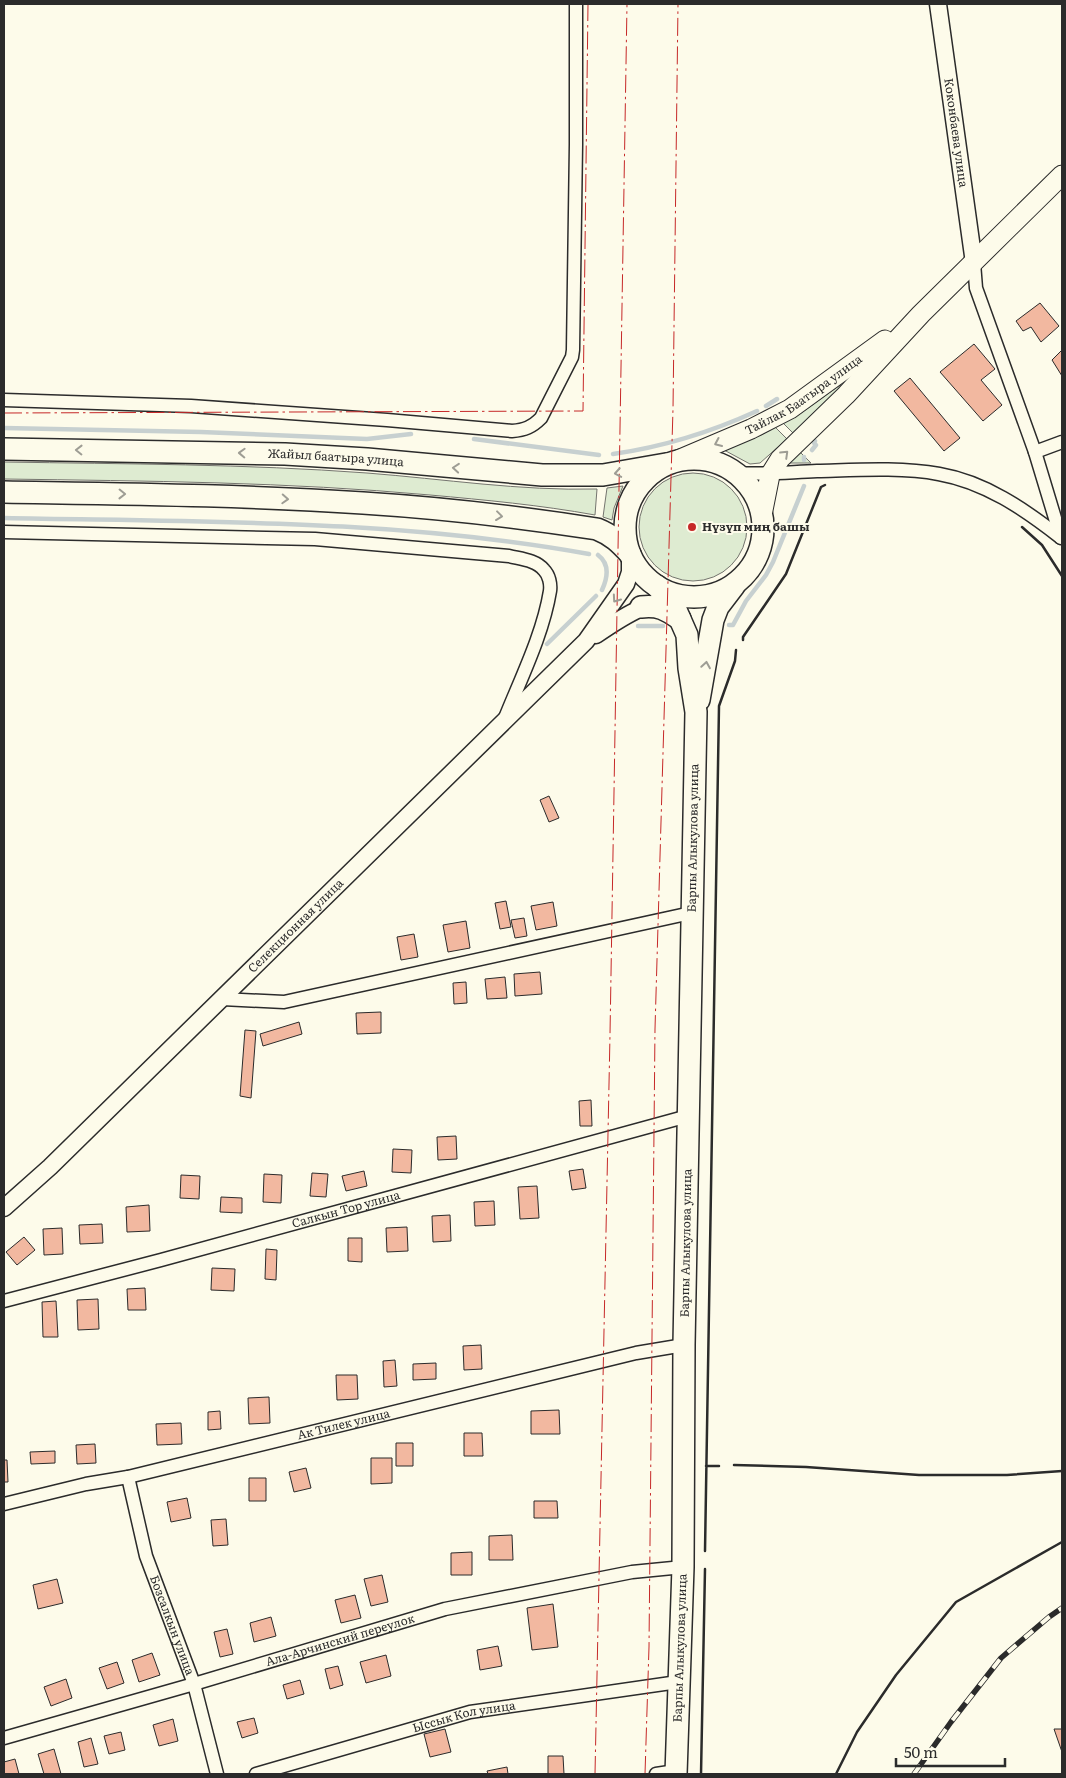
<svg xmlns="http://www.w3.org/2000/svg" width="1066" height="1778" font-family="Literata,serif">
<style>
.green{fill:#deebd1;stroke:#74746e}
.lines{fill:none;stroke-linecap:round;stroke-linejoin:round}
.stream{stroke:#c7d0d0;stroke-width:4.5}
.building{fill:#f2b8a0;stroke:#2b2b2b}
.minor-casing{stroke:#2b2b2b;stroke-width:15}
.tertiary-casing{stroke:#2b2b2b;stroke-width:19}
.secondary-casing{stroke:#2b2b2b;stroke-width:21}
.primary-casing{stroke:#2b2b2b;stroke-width:24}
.minor{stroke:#fdfbea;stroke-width:12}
.tertiary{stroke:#fdfbea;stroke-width:16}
.secondary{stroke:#fdfbea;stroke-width:19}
.primary{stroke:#fdfbea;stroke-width:21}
.rail-casing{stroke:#2b2b2b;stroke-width:5.5}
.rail{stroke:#fdfbea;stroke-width:4;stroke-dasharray:11;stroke-linecap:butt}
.wall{stroke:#2b2b2b;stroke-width:2.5}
.power{stroke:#c62828;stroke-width:1;stroke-dasharray:18 4 2.5 4;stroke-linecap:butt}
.oneway{stroke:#9e9d94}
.poi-dot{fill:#c62828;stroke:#fdfbea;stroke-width:2}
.labels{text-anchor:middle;stroke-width:4;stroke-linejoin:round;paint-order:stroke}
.street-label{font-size:12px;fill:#2b2b2b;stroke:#fdfbea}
.poi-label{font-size:12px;font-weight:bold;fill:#2b2b2b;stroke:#fdfbea;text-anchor:start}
</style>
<rect width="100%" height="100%" fill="#fdfbea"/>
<path class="green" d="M840,385L841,387L793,433L783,423L801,413Z
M775,427L787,439L760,463L750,464L724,450L761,435Z
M800,452L811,463H789Z
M4,462C125,464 246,464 367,473C444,479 520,491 597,489L595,515C540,505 485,500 430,495C288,482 146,481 4,479Z
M639 527a54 54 0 1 1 108 0a54 54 0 1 1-108 0Z
M623,486L614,508L612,520L603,517L607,488Z"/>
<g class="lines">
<path class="stream" d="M766,406L777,399
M4,428L201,432L367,439L411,434
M474,439L599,455
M812,450L816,445L814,443L815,441
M613,454C663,447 711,432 757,411
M804,460V457
M4,518C199,522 396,519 589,554
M598,555C610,564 608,577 602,590
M729,625H733L746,601L766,575L773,562L804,486
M638,626H663
M547,644L596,596"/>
</g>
<path class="building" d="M1040,303L1059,326L1041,342L1031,327L1023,331L1016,321Z
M974,344L995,369L981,380L1002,405L983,421L940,372Z
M1062,350V376L1052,360Z
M910,378L960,438L944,451L894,391Z
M549,796L559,818L549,822L540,800Z
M506,901L511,927L500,929L495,903Z
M553,902L557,926L536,930L531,906Z
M524,918L527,936L515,938L511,920Z
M466,921L470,948L448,952L443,925Z
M414,934L418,957L401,960L397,937Z
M540,972L542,994L515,996L514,974Z
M505,977L507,998L487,999L485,979Z
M466,982L467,1003L454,1004L453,983Z
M381,1012V1033L357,1034L356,1013Z
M299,1022L302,1034L263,1046L260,1034Z
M245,1030L256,1031L251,1098L240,1096Z
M591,1100L592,1126H580L579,1101Z
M456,1136L457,1159L438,1160L437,1137Z
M393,1149L412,1150L411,1173L392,1172Z
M583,1169L586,1188L572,1190L569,1171Z
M364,1171L367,1186L346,1191L342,1176Z
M312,1173L328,1174L326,1197L310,1196Z
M264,1174L282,1175L281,1203L263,1202Z
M181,1175L200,1176L199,1199L180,1198Z
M537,1186L539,1218L520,1219L518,1187Z
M221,1197L242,1198V1213L220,1212Z
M494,1201L495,1225L475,1226L474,1202Z
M149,1205L150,1231L127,1232L126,1207Z
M450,1215L451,1241L433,1242L432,1216Z
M102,1224L103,1243L80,1244L79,1225Z
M407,1227L408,1251L387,1252L386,1228Z
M62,1228L63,1254L44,1255L43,1229Z
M24,1237L35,1250L17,1265L6,1252Z
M348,1238H362V1262L348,1261Z
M266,1249L277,1250L276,1280L265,1279Z
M212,1268L235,1269L234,1291L211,1290Z
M145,1288L146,1310H128L127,1289Z
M98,1299L99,1329L78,1330L77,1300Z
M56,1301L58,1337H43L42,1302Z
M481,1345L482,1369L464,1370L463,1346Z
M395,1360L397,1386L384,1387L383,1361Z
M436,1363V1379L413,1380V1364Z
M336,1375H357L358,1399L337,1400Z
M269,1397L270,1423L249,1424L248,1398Z
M559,1410L560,1434H531V1411Z
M220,1411L221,1429L208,1430V1412Z
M181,1423L182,1444L157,1445L156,1424Z
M464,1433H482L483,1456H464Z
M396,1443H413V1466H396Z
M95,1444L96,1463L77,1464L76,1445Z
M55,1451V1463L31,1464L30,1452Z
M371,1458H392V1483L371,1484Z
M4,1460H7L8,1482H4Z
M306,1468L311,1488L294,1492L289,1472Z
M249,1478H266V1501H249Z
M187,1498L191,1518L171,1522L167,1502Z
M534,1501H557L558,1518H534Z
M226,1519L228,1545L213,1546L211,1520Z
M512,1535L513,1560H489V1536Z
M472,1552V1575H451V1553Z
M382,1575L388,1602L371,1606L364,1579Z
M57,1579L63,1603L38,1609L33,1585Z
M355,1595L361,1618L341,1623L335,1600Z
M553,1604L558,1647L532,1650L527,1608Z
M271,1617L276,1636L254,1642L250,1623Z
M227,1629L233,1654L220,1657L214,1632Z
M498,1646L502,1666L480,1670L477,1650Z
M152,1653L160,1675L139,1682L132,1660Z
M386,1655L391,1676L366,1683L360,1662Z
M117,1662L124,1683L107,1689L99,1668Z
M338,1666L343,1685L330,1689L325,1669Z
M66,1679L72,1698L51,1706L44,1687Z
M300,1680L304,1694L287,1699L283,1685Z
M254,1718L258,1733L242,1738L237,1722Z
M173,1719L178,1741L159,1746L153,1725Z
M445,1729L451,1752L430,1757L424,1734Z
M1054,1729H1062V1752Z
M121,1732L125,1750L109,1754L104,1736Z
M91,1738L98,1764L84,1767L78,1742Z
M54,1749L61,1774H44L38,1754Z
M548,1756H563L564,1774H548Z
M15,1759L19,1774H4V1762Z
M507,1767L508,1774H488L487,1771Z"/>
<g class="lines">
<defs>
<g id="minor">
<path d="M974,263L976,288L1035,452L1061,538"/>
<path d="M4,400L191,406L387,420L512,431C525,430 532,427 541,418L572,357L573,350L576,144V4"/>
<path d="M1035,452L1062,442"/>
<path d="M737,473C764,475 790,472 817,471C856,470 901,467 939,474C985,482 1024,509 1060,537"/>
<path d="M4,532L315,539L509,556C521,559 536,560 544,570C549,575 551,584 550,591C543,634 521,678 505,718"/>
<path d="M222,999L284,1002L691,913"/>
<path id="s1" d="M4,1301L161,1260L688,1116"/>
<path id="s2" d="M128,1477L146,1556L194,1684L217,1774"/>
<path id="s3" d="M4,1504L86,1484L128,1477L636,1353L684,1345"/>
<path id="s4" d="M4,1738L194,1684L445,1609L632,1572L683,1567"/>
<path id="s5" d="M256,1774L470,1712L678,1682"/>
<path d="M656,1774L676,1771"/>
</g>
<g id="tertiary">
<path id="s6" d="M938,4L974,263"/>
<path d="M596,635C631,611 648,601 691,597"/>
<path id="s7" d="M4,1208L50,1167L586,641L626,584L630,572V554"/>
</g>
<g id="secondary">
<path id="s8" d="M678,460L751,429L790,409L885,340"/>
<path d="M762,515L770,475L780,459L846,395L921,314L1062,175"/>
</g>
<g id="primary">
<path id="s9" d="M4,449L285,454L367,459L542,475H603L666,464"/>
<circle cx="694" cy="528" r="69"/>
<path d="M4,492C124,494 244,495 363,503C442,508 520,517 597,529C612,535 620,543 630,554"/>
<path d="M657,586L676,610L687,635L689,668L696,712L684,1345L683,1567L676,1774"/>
<path d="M641,607C659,605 665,609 680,619"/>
<path d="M699,700L713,620L718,607L734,586"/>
</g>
</defs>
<use href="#minor" class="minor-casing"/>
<use href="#tertiary" class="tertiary-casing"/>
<use href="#secondary" class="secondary-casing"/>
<use href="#primary" class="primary-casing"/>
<use href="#minor" class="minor"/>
<use href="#tertiary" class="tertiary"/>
<use href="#secondary" class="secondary"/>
<use href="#primary" class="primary"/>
<defs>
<path id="rail" d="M914,1774L951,1722L1001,1658L1049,1617L1062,1608"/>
</defs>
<use href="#rail" class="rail-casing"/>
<use href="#rail" class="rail"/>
<path class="wall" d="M1022,527L1042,545L1062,576
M743,640V637L786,574L821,487L825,485
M734,1465L806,1467L919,1475H1007L1062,1471
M706,1466H719
M705,1551L719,706L735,661L736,650
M701,1774L705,1569
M836,1774L857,1732L896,1675L956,1602L1062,1542"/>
<path class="power" d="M4,413L583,411L588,4
M595,1774L610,1035L627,4
M645,1774L649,1647L655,1029L673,409L678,4"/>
</g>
<defs><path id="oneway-chevron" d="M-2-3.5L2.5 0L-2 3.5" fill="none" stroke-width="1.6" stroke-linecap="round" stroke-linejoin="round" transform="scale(1.25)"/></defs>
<g class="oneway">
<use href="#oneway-chevron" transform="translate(718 443) rotate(156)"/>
<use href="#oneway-chevron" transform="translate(79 450) rotate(-179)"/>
<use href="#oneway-chevron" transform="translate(242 453) rotate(-178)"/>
<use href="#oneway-chevron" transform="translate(785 454) rotate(-44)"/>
<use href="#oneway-chevron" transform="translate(456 468) rotate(-175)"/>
<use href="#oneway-chevron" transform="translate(618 473) rotate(170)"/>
<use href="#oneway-chevron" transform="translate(122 494) rotate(1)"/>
<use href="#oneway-chevron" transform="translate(285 499) rotate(3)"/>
<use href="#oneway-chevron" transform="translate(499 516) rotate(7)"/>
<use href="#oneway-chevron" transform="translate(616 599) rotate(125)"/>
<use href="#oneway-chevron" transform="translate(706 665) rotate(-81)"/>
</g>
<circle class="poi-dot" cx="692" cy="527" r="5"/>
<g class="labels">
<g class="street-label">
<text dy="4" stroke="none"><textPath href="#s6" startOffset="130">Коконбаева улица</textPath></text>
<text dy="4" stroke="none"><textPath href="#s8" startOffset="142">Тайлак Баатыра улица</textPath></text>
<text dy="4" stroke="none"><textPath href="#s9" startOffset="332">Жайыл баатыра улица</textPath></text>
<text transform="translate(693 838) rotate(-89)" y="4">Барпы Алыкулова улица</text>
<text dy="4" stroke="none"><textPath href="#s7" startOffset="406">Селекционная улица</textPath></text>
<text dy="4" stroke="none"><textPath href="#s1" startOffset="354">Салкын Тор улица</textPath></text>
<text transform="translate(686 1243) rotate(-89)" y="4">Барпы Алыкулова улица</text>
<text dy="4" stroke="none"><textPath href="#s3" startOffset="349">Ак Тилек улица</textPath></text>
<text dy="4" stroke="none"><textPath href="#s2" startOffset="155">Бозсалкын улица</textPath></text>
<text dy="4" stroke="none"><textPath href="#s4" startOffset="350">Ала-Арчинский переулок</textPath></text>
<text transform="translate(680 1648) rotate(-88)" y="4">Барпы Алыкулова улица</text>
<text dy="4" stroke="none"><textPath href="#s5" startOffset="216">Ыссык Кол улица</textPath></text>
</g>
<g class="poi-label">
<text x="702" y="531">Нүзүп миң башы</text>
</g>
</g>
<rect width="1066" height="1778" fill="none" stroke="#2b2b2b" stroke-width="10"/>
<path d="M896 1758v8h109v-8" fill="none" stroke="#2b2b2b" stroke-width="2.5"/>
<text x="904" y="1758" font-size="15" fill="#2b2b2b" stroke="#fdfbea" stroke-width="4" paint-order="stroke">50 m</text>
</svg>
